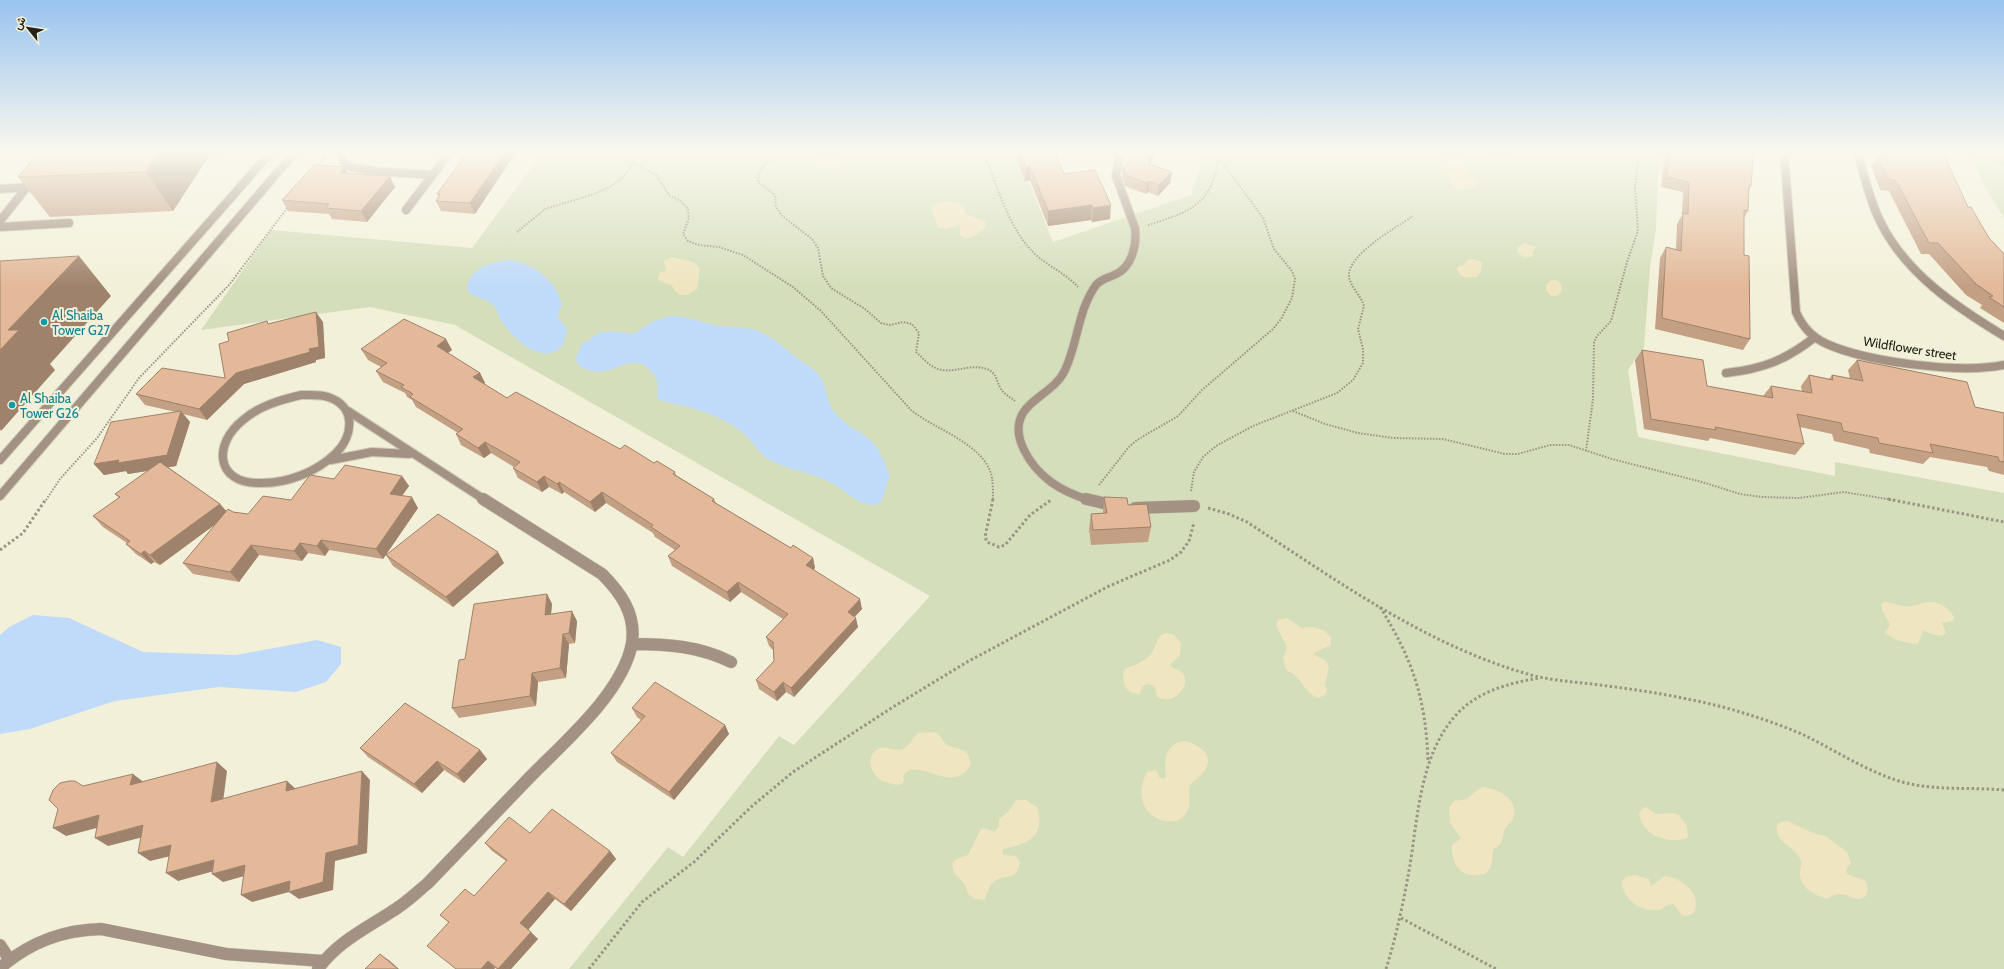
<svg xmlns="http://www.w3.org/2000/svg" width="2004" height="969" font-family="Cabin,Vazirmatn,sans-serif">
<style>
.green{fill:#d4debb}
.sand{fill:#efe5c0}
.water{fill:#c0daf9}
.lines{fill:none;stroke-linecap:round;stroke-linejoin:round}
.minor-far1-casing{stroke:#cecbb6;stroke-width:10}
.minor-casing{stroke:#cecbb6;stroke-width:13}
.path-far1{stroke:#979584;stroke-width:2;stroke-dasharray:1.5 1.5;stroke-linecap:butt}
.path{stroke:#979584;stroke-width:3;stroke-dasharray:2.5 2.5;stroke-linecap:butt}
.minor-far1{stroke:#a39283;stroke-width:8}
.minor{stroke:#a39283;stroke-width:12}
.wall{fill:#c39f84}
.shaded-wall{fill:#9f826b}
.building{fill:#e3b999;stroke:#9f826b}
.culture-dot{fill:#0f9aa8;stroke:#f3f0d9;stroke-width:1.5}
.labels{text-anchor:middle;stroke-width:4;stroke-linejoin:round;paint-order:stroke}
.culture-label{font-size:13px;fill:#0d838f;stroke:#f3f0d9;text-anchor:start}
.street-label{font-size:13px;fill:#232219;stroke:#f3f0d9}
</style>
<rect width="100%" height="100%" fill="#f3f0d9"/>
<path class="green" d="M544,151H1017L1053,242L1191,195L1205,151H1659L1656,228L1650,268L1644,347L1628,370L1638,437L1835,476V462L2004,493V969H569L668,847L683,857L779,736L794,745L930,596L455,325L370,307L201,330L271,230L472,248Z
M1970,151H2004V218L1984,185Z"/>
<path class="sand" d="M1486,151H1508L1515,159L1511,162L1494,161L1488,158Z
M1452,154L1466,159V166L1469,170L1466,174L1477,179L1479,184C1472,189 1466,190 1458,190L1451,184L1450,176L1442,175L1437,171V168L1443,163V157Z
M826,157L839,158L844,163L842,166L833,172L816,166V161Z
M946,201L957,202L964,207L965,214L985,221V228C977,233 968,244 960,235V225L946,229L938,227L931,208L935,204Z
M1524,243L1536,247L1532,252L1533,256L1525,258L1518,253L1517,248Z
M672,257C683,261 693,258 700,269L697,289L687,295H680L675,291L672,286L658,280L660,272L666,271L664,261Z
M1472,259L1482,262L1481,271L1477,277C1469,278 1460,279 1457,269L1459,266L1464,265L1467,260Z
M1546 288a8 8 0 1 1 16 0a8 8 0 1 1-16 0Z
M1887,602C1896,604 1903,607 1912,606C1918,605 1923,602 1928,602C1939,601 1949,608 1954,617L1953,621L1942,623L1946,633L1942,636L1934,635L1923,630L1918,644C1909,644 1891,640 1885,632L1890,625C1887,617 1880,612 1882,603Z
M1287,618L1302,628L1314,627L1323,630L1331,637V645L1314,653V655L1325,660L1329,667L1325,684L1327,690L1325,695L1318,698C1306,693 1303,683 1295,675C1293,673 1289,672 1286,670L1283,658L1287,648L1276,625L1278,620Z
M1165,633L1173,634L1181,643L1180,655L1170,665C1174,670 1183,669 1185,678C1187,692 1169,705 1157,697L1155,687C1150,684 1147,683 1142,687L1140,694C1126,695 1120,682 1125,669C1143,661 1152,660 1158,638Z
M933,732C942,734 940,739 946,744C958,752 968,745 971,764C954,798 916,754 903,776L904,780L902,784C894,786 888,783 881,780C869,773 865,753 881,748C888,746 896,752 903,749C909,746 913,737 918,733Z
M1186,741C1199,745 1215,755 1205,770C1201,776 1194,780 1190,785C1188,793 1191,803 1188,810C1178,836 1124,816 1147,772L1155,770L1157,772L1159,777L1164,779L1166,776C1163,760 1166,742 1186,741Z
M1483,787C1498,788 1521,801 1513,819C1511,823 1507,825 1505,829C1503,834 1503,840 1500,844C1498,847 1495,847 1493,850C1492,856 1493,866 1488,871C1485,875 1480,875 1476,875C1458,877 1451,860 1452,845L1461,838L1450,823L1449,808L1454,801L1467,799L1476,791Z
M1016,800H1026L1037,807C1046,836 1029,844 1003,849V855L1016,856L1020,862C1017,881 1006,874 995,881C988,885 988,894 984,900L975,899L968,894L964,883L954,873L952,864L956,859L968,855L981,829L985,828L994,832L999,826V819L1008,812Z
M1646,807L1656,814L1672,813L1679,815L1687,826L1688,836L1686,839C1666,843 1642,836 1639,813L1643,808Z
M1788,821L1813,833L1827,837L1847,852L1851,863C1848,867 1845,868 1847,874L1866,881L1868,889L1866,896C1856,904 1849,893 1839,894C1835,894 1830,897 1827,899C1814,895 1799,887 1800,872C1801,866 1803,862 1799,857C1792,845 1774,842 1777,825L1781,822Z
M1635,875L1649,879L1651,886L1665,876C1673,877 1682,881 1688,887C1698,895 1701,920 1682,915C1679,912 1676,905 1672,904C1666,904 1663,910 1658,910C1640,912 1622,899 1622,881L1626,877Z"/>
<path class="water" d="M509,260C532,262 558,282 562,305C554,321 559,317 567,328C565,340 565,350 550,353C530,356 513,336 501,321C498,316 498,309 493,305C486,298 476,298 468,292L467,286C473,266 490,263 509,260Z
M670,316C686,316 699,321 714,325C726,327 739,327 751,329C769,333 783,347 797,358C805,364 814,368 820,377C829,389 824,402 837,415C846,425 857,430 867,437C879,446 884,462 890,476L881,502L875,505C857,505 848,492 833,484C814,472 788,471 768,459C757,452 753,441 743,433C720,414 691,407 662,401L657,398C657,394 658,390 658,386C657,379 654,374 649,369C634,354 617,371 599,372C591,372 585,369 578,365L576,358L581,345L599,333L612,331L633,334L654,321Z
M33,615L69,618L143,652L236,655L317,640L341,647V664L326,682L296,692L219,687L115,701L30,729L0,734V635L9,627Z"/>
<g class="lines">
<defs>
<path id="minor-far1" d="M340,151L344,163L351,167L373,171L433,175
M1784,151L1796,312C1802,326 1813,338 1827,344C1867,362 1961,374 2004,365
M1857,151C1864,174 1869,199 1880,221C1905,273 1956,307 2004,336
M0,189L27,187
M406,210L451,151
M0,221L35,177
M0,227L69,223
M1726,373C1763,369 1786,360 1815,337
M301,395C310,395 319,394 328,397C356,406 354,435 336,453C317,472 286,484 259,483C215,483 213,444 243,420C259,406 280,400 301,395Z
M348,411L485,500
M0,460L272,151
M331,460L372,452L409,454
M0,496L296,151
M1089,500C1076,496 1062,490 1051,482C1031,467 1007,434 1025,410C1037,395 1057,388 1065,370C1078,342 1078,310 1096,285C1101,279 1108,278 1114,275C1132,268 1137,245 1135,228L1116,176L1120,151"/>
<path id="minor" d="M1086,499L1117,506
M1135,508L1194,506
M632,644C667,644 699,646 731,662
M0,945L9,959
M0,968C30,942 62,930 101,929L226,954L323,961
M318,969C336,943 365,929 391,912C405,904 416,893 428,883C462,848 495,813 529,778C563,743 623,693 632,643C636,614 621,593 602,574L483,499"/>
</defs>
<use href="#minor-far1" class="minor-far1-casing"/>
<use href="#minor" class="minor-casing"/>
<path class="path-far1" d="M627,151L634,163L656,175L669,195L680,201L688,209L689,218L683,234L688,241L699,245L719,247L743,255L793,287L821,311L911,410C935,430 986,444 992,478C993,485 993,493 993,500
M777,151L759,172L758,182L775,195L776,206L781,215L812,239L818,248L823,276L831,288L865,309L881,323L890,325L903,322L912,324L919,333L916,352C923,358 929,366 938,369C955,374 970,363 987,369C997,373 996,381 1001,389C1004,394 1010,397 1015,401
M980,151L985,157C998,188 1008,226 1032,251C1045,265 1064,272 1078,287
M1988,151L2004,165
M318,167L326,156
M1148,225C1189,212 1213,205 1218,158
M517,232L545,209L594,194L610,187L622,178L634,163
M1293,411L1325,424L1358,433L1393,438L1443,439L1505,454H1518L1550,445H1569L1612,459L1702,482L1740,494L1762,497L1799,498L1844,492L1893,500
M1586,451L1593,399L1594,342L1597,336L1611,321L1627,262L1638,231L1635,186L1640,151
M1099,485L1128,448L1137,440L1178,416L1202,390L1273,329L1281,319L1292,298L1295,279L1292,271L1274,249L1263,218L1214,151
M1191,491L1194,472L1203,457L1216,446L1253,426L1337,393L1353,380L1363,363V349L1358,329L1364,306C1361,295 1350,287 1349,276C1347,255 1397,227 1413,216
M46,500L60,479L97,438L139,378L229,285L288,207"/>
<path class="path" d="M993,499L985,537L987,542L999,547L1005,545L1030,515L1051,500
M1888,499L2004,522
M1208,508L1229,514L1247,522C1336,580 1427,646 1531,675C1554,681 1577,682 1600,685C1646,691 1692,698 1737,711C1760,718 1784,726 1806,736C1838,752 1868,772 1902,782C1935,791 1970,787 2004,790
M0,550L23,533L46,499
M1380,607C1413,660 1426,699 1428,762
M1401,918L1496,969
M589,969L642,902L694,862L751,807L793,772L893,707L967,662L1109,586L1170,560L1181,552L1189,541L1194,522
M1386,969C1396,937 1403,904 1409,871C1418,819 1419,755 1457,714C1478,691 1510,683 1539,678"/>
<use href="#minor-far1" class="minor-far1"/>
<use href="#minor" class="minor"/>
</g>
<path class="wall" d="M40,151H226L222,156H209L173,211L50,217L18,177Z
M468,151L475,214L441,211L436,201L439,197L437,194Z
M1014,151H1054L1064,174L1110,219L1092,222L1091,220L1048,226L1030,180L1025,181Z
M1665,151H1751V186L1749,190L1748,211L1744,218V255L1750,339L1743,350L1655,329L1660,258L1666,247L1676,249L1677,224L1682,215L1683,192L1661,187Z
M1874,151H1936L1968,207L1989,238L2004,254V323L1980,308L1982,305L1966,295L1929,254H1921L1889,191L1880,190L1871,165L1877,157Z
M1151,164L1172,172L1170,183L1158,196L1148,192L1146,194L1125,186L1122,178L1123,167Z
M345,167L348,173L395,187L367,222L332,219L329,214L288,211L282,200Z
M323,322L325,358L316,360V362L244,384L207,420L183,414L190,422L176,466L168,467L220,504L226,511L248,514L291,500L334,479L402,476L409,486L402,496L418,508L383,559L329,550L325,556L308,553L302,561L259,555L239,582L193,574L183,563L216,524L160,565L154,562L151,564L136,554L126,544L127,543L103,527L93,516L119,498L115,494L148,471L128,474L126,471L104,475L94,464L176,412L145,405L136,394L225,378L229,341L269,324Z
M361,349L452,350L448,353L480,373L485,383L484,384L507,398L620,449L654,463L675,472L676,475L714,499L716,503L791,548L813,558L815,568L814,570L862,609L854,617L858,627L794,697L786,692L777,701L759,689L756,680L774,661L773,650L769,646L766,637L783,619L741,592L730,602L672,566L668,556L675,550L655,537L653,533L606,503L595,512L564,492L562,494L549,487L542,492L518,478L513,468L514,467L491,453L484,458L461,445L456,434L458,433L416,407L412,400L407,397L405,393L383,382L376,371L381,367L368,360Z
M1642,350L1707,386L1763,396L1771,386L1802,392L1801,386L1809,375L1829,379L1832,375L1850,379L1848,370L1857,360L1975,407L2004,413V475L1989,471L1987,467L1930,457L1923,464L1870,453L1869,449L1834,441L1832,434L1800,427L1804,444L1795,455L1710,438L1708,441L1644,429L1635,360Z
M1104,497L1128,505L1151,527L1148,542L1091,545L1089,529L1091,514L1103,513Z
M386,555L504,563L453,607L393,566Z
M547,594L552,604L551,614L577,621L575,643L569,644L566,678L538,682L536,706L459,718L452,708L465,659Z
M632,708L725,725L729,734L674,800L617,762L611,753L641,720L637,717Z
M360,748L480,750L487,759L464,783L444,770L422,793L368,757Z
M530,833L610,851L616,859L571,911L555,899L528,930L538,939L511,969H497L495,968L494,969H456L449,923L440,915L474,896L506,861L492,851L485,843Z"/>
<path class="shaded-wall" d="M160,151H206L209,156L173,211L146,172Z
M220,151H226L222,156Z
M506,151H517L475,214L470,203Z
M1153,151H1156L1147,174L1148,164Z
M1030,166V180L1025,181L1026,167Z
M345,167L350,178L340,173Z
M1172,172L1170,183L1158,196L1159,185Z
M390,176L395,187L367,222L361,211Z
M1149,181L1148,192L1146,194L1147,183Z
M1092,205L1091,220L1048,226V211Z
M1111,205L1110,219L1092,222L1093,208Z
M79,256L111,296L50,364L55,370L1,431L0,429V350L8,330Z
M316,312L323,322L325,358L316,360V362L244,384L207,420L199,409L236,373L309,349Z
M446,339L452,350L442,357L437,346Z
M480,373L485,383L479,388L473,377Z
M181,411L190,422L176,466L128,474L126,471L104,475L94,464L119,460Z
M485,442L491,453L484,458L478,448Z
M402,476L409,486L396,504L390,494Z
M544,476L549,487L542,492L537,482Z
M559,482L564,492L562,494L557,484Z
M602,492L606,503L595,512L590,502Z
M412,497L418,508L383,559L376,549Z
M220,504L229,514L160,565L150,555Z
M321,540L329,550L325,556L317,546Z
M300,543L308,553L302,561L294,551Z
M251,545L259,555L239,582L230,572Z
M144,551L154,562L151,564L141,554Z
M498,552L504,563L453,607L446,597Z
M813,558L815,568L808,575L806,565Z
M738,582L741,592L730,602L727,592Z
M547,594L552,604L550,624L545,615Z
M860,599L862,609L850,622L848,612Z
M572,611L577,621L575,643L569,633Z
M856,618L858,627L794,697L791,688Z
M563,634L569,644L566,678L560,668Z
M532,673L538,682L536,706L530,696Z
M783,682L786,692L777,701L774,692Z
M725,725L729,734L674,800L669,792Z
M480,750L487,759L464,783L457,774Z
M437,761L444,770L422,793L414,784Z
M217,762L227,771L222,810L211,802Z
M362,771L370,780L367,853L335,861L333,890L299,899L289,892L252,902L241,895L326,853Z
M133,774L145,783L130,785Z
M287,781L297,790L286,791Z
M99,815L112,824L66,836L53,828Z
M143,825L155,834L108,846L95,838Z
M171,845L183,853L150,861L138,853Z
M610,851L616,859L571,911L564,904Z
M214,860L225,868L178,881L166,873Z
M245,865L255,873L223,882L212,874Z
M548,892L555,899L527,931L520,923Z
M531,932L538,939L511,969H498Z
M380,954L390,961L399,969H398Z
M488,961L495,968L494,969H481Z"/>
<path class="building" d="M40,151H160L146,172L18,177Z
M468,151H506L470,203L436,201L440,194H437Z
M1019,151H1054L1064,174L1095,170L1111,205L1093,208L1092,205L1048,211L1030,166L1026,167Z
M1138,151H1153L1148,164L1172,172L1159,185L1149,181L1147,183L1126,175L1123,167Z
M1669,151H1751L1753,160L1751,186L1749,185L1748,211L1744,210V255L1749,256L1750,339L1662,318L1666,247L1681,251L1683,213L1688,214L1689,182L1667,177Z
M1887,151H1936L1938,154L1944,155L1968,207H1971L1989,238L2004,254V307L1989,297L1993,296L1976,284L1938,243H1929L1896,181L1888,179L1878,155L1889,156Z
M314,165L345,167L340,173L390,176L361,211L326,208L329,204L282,200Z
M79,256L8,330H19L0,350V261Z
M316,312L319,347L309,349L310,352L236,373L199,409L136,394L162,368L225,378L219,344L229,341L227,333L267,321L268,324Z
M404,319L446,339L437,346L480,373L473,377L507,398L516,392L620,449L625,445L654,463L657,461L675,472L673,474L714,499L712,501L791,548L793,545L813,558L806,565L860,599L848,612L856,618L791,688L783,682L774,692L756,680L774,661L773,642L766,637L788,614L738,582L727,592L668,556L680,546L651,527L653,525L602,492L590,502L559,482L557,484L544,476L537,482L513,468L520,462L485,442L478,448L456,434L463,429L410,397L413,394L401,387L404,385L376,371L387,363L361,349Z
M1642,350L1703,360L1707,386L1773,398L1771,386L1812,393L1809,375L1833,380L1832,375L1863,381L1857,360L1967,382L1975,407L2004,413V462L1999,461L1998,457L1930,444L1933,453L1879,443L1878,438L1843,431L1841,423L1797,414L1804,444L1715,427L1716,430L1651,419Z
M181,411L167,455L118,463L119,460L94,464L111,422Z
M160,462L220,504L150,555L144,551L141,554L126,544L130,541L93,516L120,497L115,494Z
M345,465L402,476L390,494L412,497L376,549L321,540L317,546L300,543L294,551L251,545L230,572L183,563L228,509L233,512L248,514L263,496L291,500L310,475L334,479Z
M1104,497L1127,498L1128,505L1147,504L1151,527L1093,530L1091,514L1107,513Z
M438,514L498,552L446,597L386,555Z
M547,594L545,615L572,611L569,633L563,634L560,668L532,673L530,696L452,708L459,660L465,659L474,604Z
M655,682L725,725L669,792L611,753L645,716L632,708Z
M405,703L480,750L457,774L437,761L414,784L360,748Z
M217,762L211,802L287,781L286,791L362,771L358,845L326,853L323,882L289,892L290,881L241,895L245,865L212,874L214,860L166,873L171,845L138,853L143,825L95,838L99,815L53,828L58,809L49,800L53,790L60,783L69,781H75L83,786L133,774L130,785Z
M552,809L610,851L564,904L548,892L520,923L531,932L498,969L488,961L481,969H456L427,946L449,922L440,915L465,889L474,896L507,860L485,843L509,817L530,833Z
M380,954L398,969H365Z"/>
<linearGradient id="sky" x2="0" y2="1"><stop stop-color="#98c3ef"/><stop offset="0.53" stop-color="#faf8ee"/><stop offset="1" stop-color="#faf8ee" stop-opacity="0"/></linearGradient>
<rect width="2004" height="287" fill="url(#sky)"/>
<g class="culture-dot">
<circle cx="44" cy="322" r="4"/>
<circle cx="12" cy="405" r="4"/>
</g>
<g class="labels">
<g class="culture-label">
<text x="52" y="320">Al Shaiba<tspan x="52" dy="15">Tower G27</tspan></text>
<text x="20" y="403">Al Shaiba<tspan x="20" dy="15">Tower G26</tspan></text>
</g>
<g class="street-label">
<text transform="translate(1910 348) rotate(9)" y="5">Wildflower street</text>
</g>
</g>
<g transform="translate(28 28) rotate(300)" stroke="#f3f0d9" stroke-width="3" paint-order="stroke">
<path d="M0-3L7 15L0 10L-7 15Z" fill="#232219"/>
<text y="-6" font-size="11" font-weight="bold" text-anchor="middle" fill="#232219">ش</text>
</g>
</svg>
